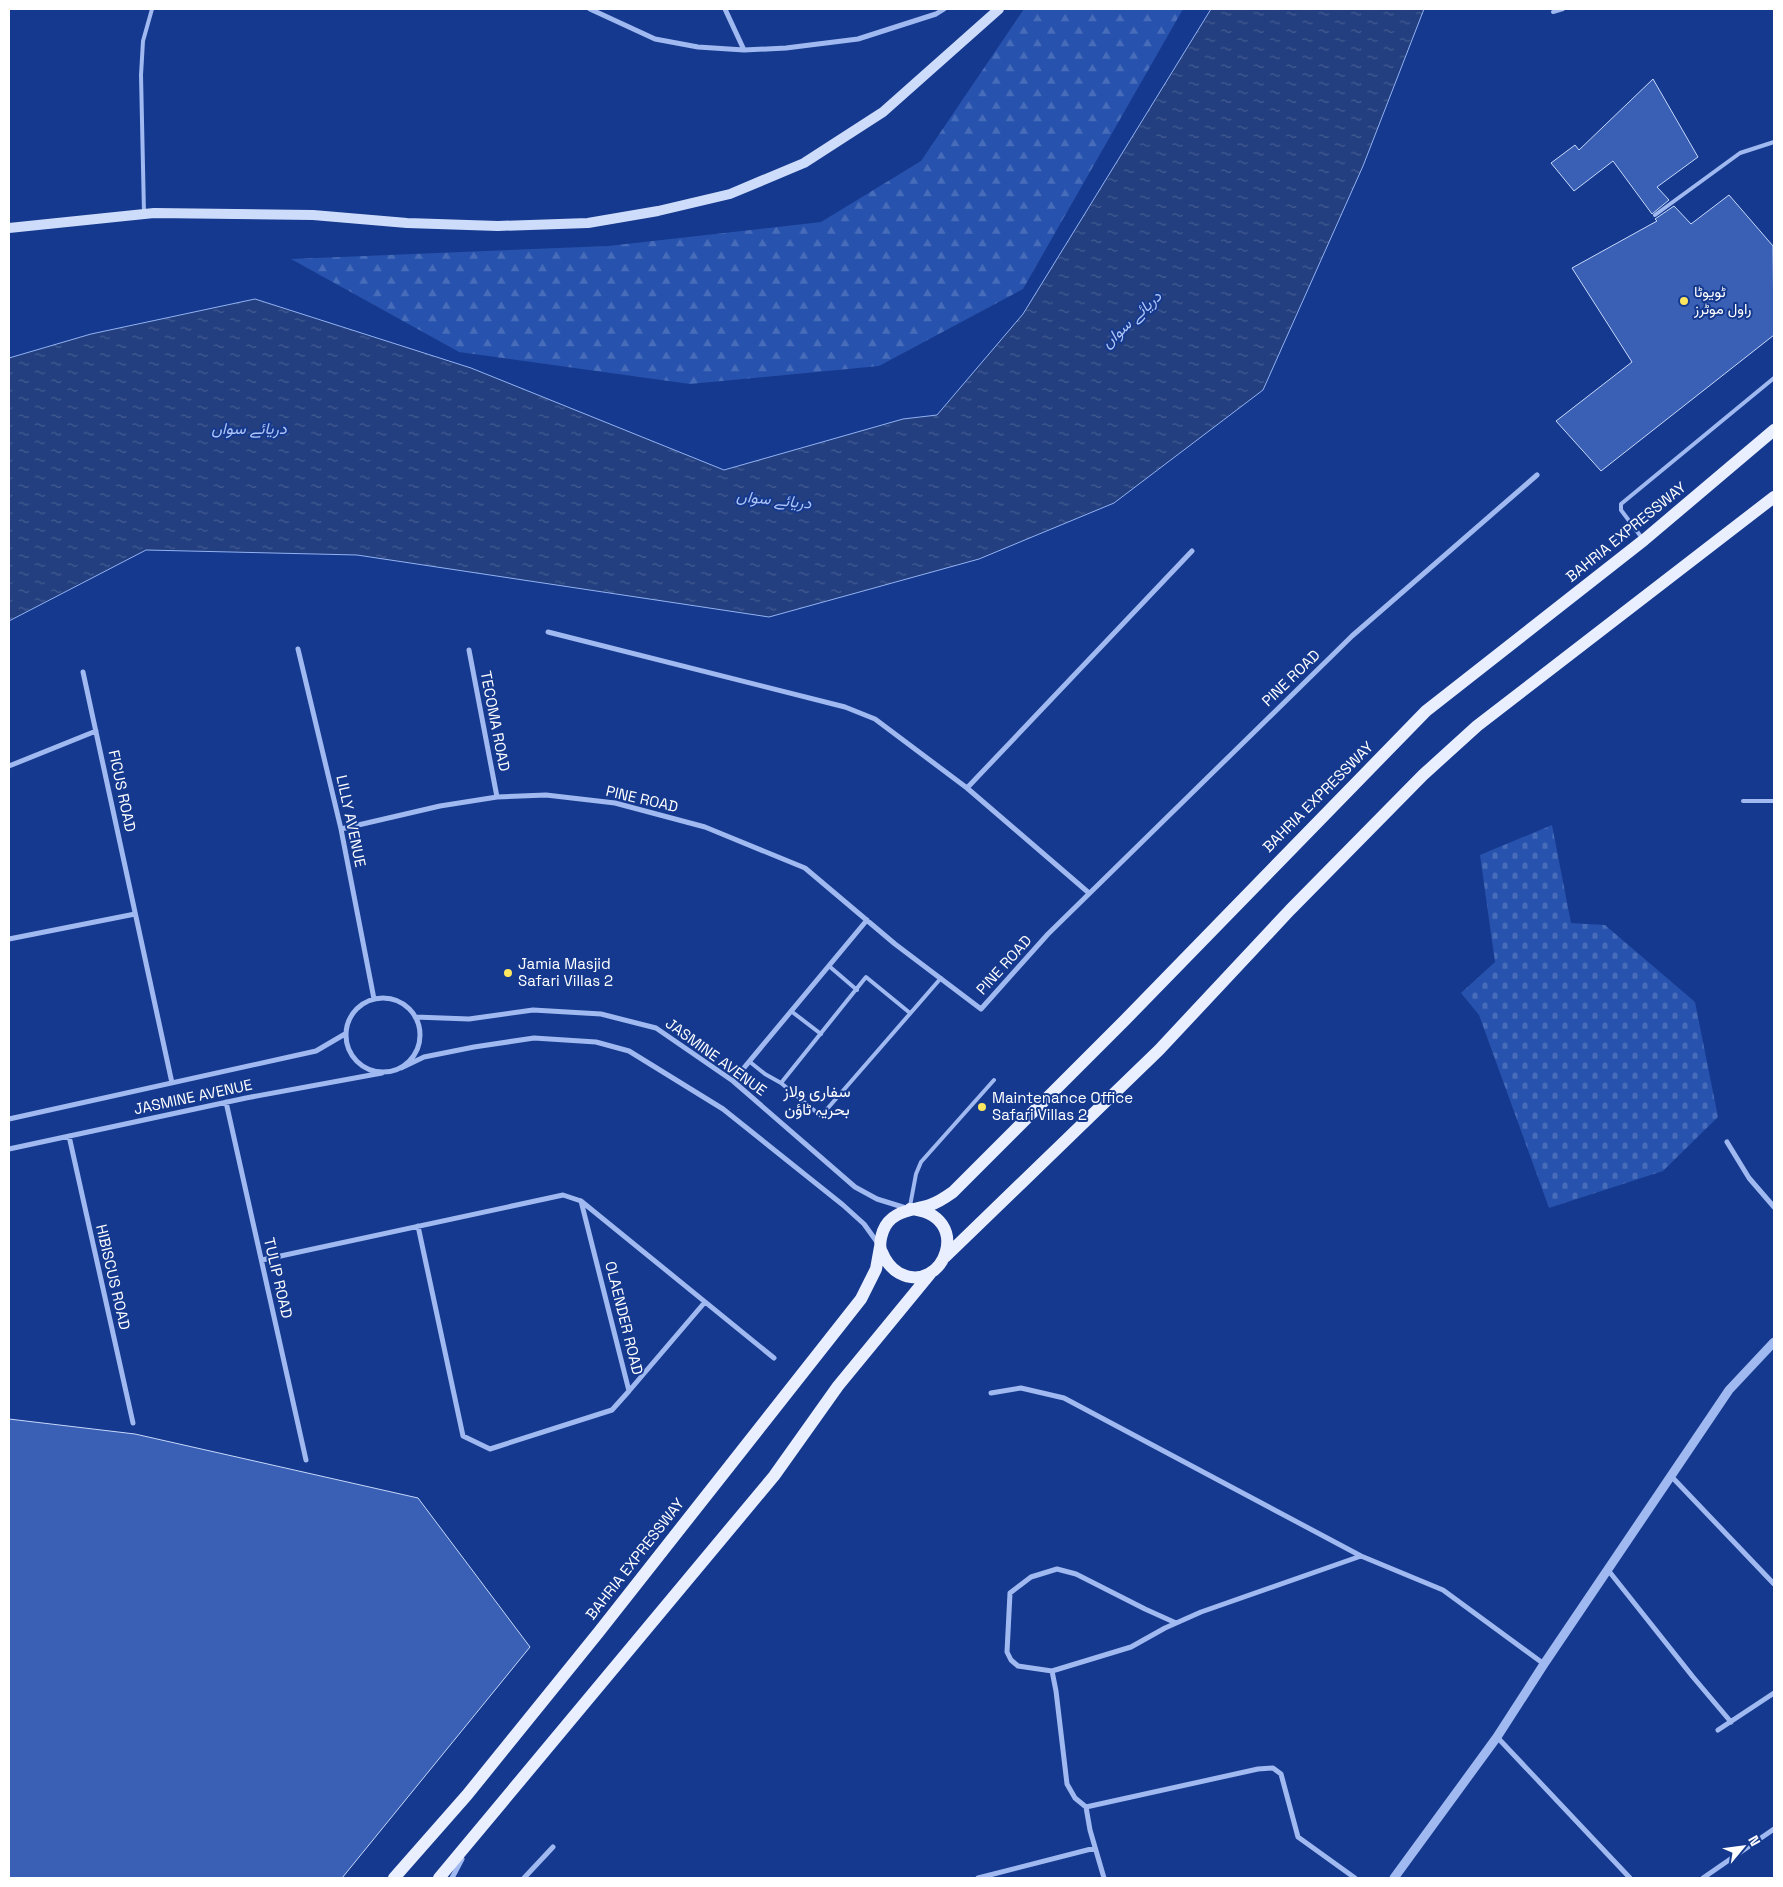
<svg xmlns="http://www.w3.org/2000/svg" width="1783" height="1887" font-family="'Space Grotesk',Vazirmatn,sans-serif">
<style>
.forest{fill:url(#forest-firs)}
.cemetery{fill:url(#cemetery-stones)}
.water{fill:url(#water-ripples);stroke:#92b2f3}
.building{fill:#3960b5;stroke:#c7d8fb}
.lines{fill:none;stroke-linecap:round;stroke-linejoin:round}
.service{stroke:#a0b9f0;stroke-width:4}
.minor{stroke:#a0b9f0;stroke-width:5}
.tertiary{stroke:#a0b9f0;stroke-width:9}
.secondary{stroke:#cedcfb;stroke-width:10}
.primary{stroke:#e9efff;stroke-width:12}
.poi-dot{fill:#ffe75f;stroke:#15398e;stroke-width:2}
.labels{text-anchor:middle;stroke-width:4;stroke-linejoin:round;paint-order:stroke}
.poi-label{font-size:15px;fill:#fff;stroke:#15398e;text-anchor:start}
.street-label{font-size:15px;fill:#fff;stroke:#15398e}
.water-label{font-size:16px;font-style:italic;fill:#acc4f7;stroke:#15398e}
.neighbourhood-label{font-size:16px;fill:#fff;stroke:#15398e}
</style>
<defs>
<pattern id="forest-firs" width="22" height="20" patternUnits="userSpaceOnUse" patternTransform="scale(1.25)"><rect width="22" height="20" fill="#2752ad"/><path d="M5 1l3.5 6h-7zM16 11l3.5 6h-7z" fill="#476cb9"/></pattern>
<pattern id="cemetery-stones" width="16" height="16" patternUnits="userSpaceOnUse" patternTransform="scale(1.25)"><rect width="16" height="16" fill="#2752ad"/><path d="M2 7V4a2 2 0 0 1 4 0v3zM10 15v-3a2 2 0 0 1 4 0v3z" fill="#476cb9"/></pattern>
<pattern id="water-ripples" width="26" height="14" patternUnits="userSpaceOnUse" patternTransform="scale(1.25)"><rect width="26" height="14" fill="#233f7f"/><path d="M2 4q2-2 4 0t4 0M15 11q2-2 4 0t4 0" fill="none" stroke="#445c92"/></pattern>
</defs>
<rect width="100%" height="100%" fill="#15398e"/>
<path class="forest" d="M1024,9H1183L1023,289L879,366L690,384L459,352L291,259L608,246L821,222L921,161Z"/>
<path class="cemetery" d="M1552,825L1571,923L1605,925L1695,1002L1718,1117L1663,1171L1549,1208L1479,1015L1461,993L1495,962L1480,855Z"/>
<path class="water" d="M1211,9H1424L1363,166L1263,390L1114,503L979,559L769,617L357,555L146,550L9,621V358L91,334L255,299L471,368L724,470L903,419L937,415L1023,314Z"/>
<path class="building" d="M1653,79L1698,157L1657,187L1669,200L1652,214L1613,161L1574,191L1551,163L1575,145L1579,150Z
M1729,195L1773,246L1774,335L1601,471L1556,421L1632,362L1572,268L1657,221L1655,219L1674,206L1691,224Z
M9,1419L135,1434L418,1498L530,1647L342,1878H9Z"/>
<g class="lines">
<path class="service" d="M1553,12L1563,9
M144,213L141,75L143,41L152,9
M1655,215L1740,153L1774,142
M1642,538L1621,510V504L1774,378
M1743,801H1774
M829,966L857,990
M791,1011L821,1034
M750,1062L765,1074L781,1083L821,1116L941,978
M781,1083L866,977L910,1013
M910,1206L916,1174L921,1162L994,1080"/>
<path class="minor" d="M590,9L655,39L698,47L744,50L786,48L858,39L936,14L944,9
M725,9L744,50
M548,632L845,707L875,719L967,788L1089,893
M298,649L341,829L374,999
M469,650L497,797
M83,672L172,1083
M9,766L96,731
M967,788L1192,551
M341,829L440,806L497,797L546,795L615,803L705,827L805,868L895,944L981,1009L1048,934L1352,636L1537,475
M9,939L135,914
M346 1035a37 37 0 1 1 74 0a37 37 0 1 1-74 0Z
M415,1017L469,1019L533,1010L601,1014L656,1028L733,1081L855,1187L877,1199L906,1208
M401,1068L424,1057L474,1047L534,1038L596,1042L629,1051L723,1109L843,1205L864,1224L877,1242
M733,1081L867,920
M226,1102L306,1460
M9,1119L316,1051L345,1034
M69,1136L133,1423
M1727,1142L1749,1178L1774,1207
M9,1149L246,1098L382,1073
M581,1201L774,1358
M262,1260L563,1195L581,1201L629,1391L612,1410L490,1449L463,1436L418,1226
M629,1391L705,1302
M991,1393L1021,1388L1064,1398L1361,1556L1443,1590L1544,1664
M1671,1476L1774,1584
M1608,1570L1693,1677L1731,1722
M1176,1623L1145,1609L1076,1574L1057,1569L1031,1577L1010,1593L1007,1652L1011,1660L1018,1666L1052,1671L1131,1647L1165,1628L1201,1612L1361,1556
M1052,1671L1056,1691L1067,1784L1075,1798L1086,1807L1090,1830L1104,1878
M1718,1730L1774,1693
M1497,1737L1630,1878
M1086,1807L1258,1769L1273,1768L1281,1774L1298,1837L1355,1878
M452,1878L462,1859
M524,1878L553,1847
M978,1878L1095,1848
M1703,1878L1774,1829"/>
<path class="tertiary" d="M1394,1878L1497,1737L1544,1664L1729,1390L1774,1342"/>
<path class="secondary" d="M9,228L154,213L313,215L407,223L498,226L588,223L658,211L730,194L804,163L883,112L999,9"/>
<path class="primary" d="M910,1209C975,1214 944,1297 899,1273C890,1268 885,1260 881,1250C879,1244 881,1237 883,1231C891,1210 912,1211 930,1205C939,1202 946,1197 953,1192L1125,1020L1426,711L1644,540L1774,430
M945,1257L1159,1050L1290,910L1423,775L1477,726L1774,497
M394,1878L467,1795L598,1633L861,1299L876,1269L880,1247
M439,1878L774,1476L838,1386L930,1274"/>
</g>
<g class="poi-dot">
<circle cx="1684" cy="301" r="5"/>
<circle cx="508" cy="973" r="5"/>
<circle cx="982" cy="1107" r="5"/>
</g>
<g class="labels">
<g class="poi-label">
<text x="1694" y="297">ٹویوٹا<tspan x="1694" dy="17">راول موٹرز</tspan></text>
<text x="518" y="969">Jamia Masjid<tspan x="518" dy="17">Safari Villas 2</tspan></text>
<text x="992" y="1103">Maintenance Office<tspan x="992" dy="17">Safari Villas 2</tspan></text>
</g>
<g class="street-label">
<text transform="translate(1626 532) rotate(-39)" y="5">BAHRIA EXPRESSWAY</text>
<text transform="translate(1291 678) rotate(-44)" y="5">PINE ROAD</text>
<text transform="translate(495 721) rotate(79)" y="5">TECOMA ROAD</text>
<text transform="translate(122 791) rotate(78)" y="5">FICUS ROAD</text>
<text transform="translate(1318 797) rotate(-45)" y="5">BAHRIA EXPRESSWAY</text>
<text transform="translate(642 799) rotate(13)" y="5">PINE ROAD</text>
<text transform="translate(351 821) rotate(78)" y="5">LILLY AVENUE</text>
<text transform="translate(1004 965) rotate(-48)" y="5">PINE ROAD</text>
<text transform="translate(716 1057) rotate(36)" y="5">JASMINE AVENUE</text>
<text transform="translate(193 1097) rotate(-12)" y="5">JASMINE AVENUE</text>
<text transform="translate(113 1277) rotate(77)" y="5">HIBISCUS ROAD</text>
<text transform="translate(278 1278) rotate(77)" y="5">TULIP ROAD</text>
<text transform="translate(624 1318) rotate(76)" y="5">OLAENDER ROAD</text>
<text transform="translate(635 1559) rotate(-52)" y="5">BAHRIA EXPRESSWAY</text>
</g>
<g class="water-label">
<text transform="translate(1131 319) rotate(-43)" y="6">دریائے سواں</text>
<text x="249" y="434">دریائے سواں</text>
<text transform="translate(774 499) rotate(6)" y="6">دریائے سواں</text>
</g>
<g class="neighbourhood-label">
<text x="817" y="1097">سفاری ولاز<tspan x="817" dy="18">بحریہ ٹاؤن</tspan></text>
</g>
</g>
<rect width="1783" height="1887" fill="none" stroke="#ffffff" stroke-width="20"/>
<g transform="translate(1743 1847) rotate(61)" stroke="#15398e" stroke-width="4" paint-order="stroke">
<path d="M0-4L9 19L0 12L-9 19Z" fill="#ffffff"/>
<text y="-8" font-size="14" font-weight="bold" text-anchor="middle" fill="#ffffff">N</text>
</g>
</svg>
